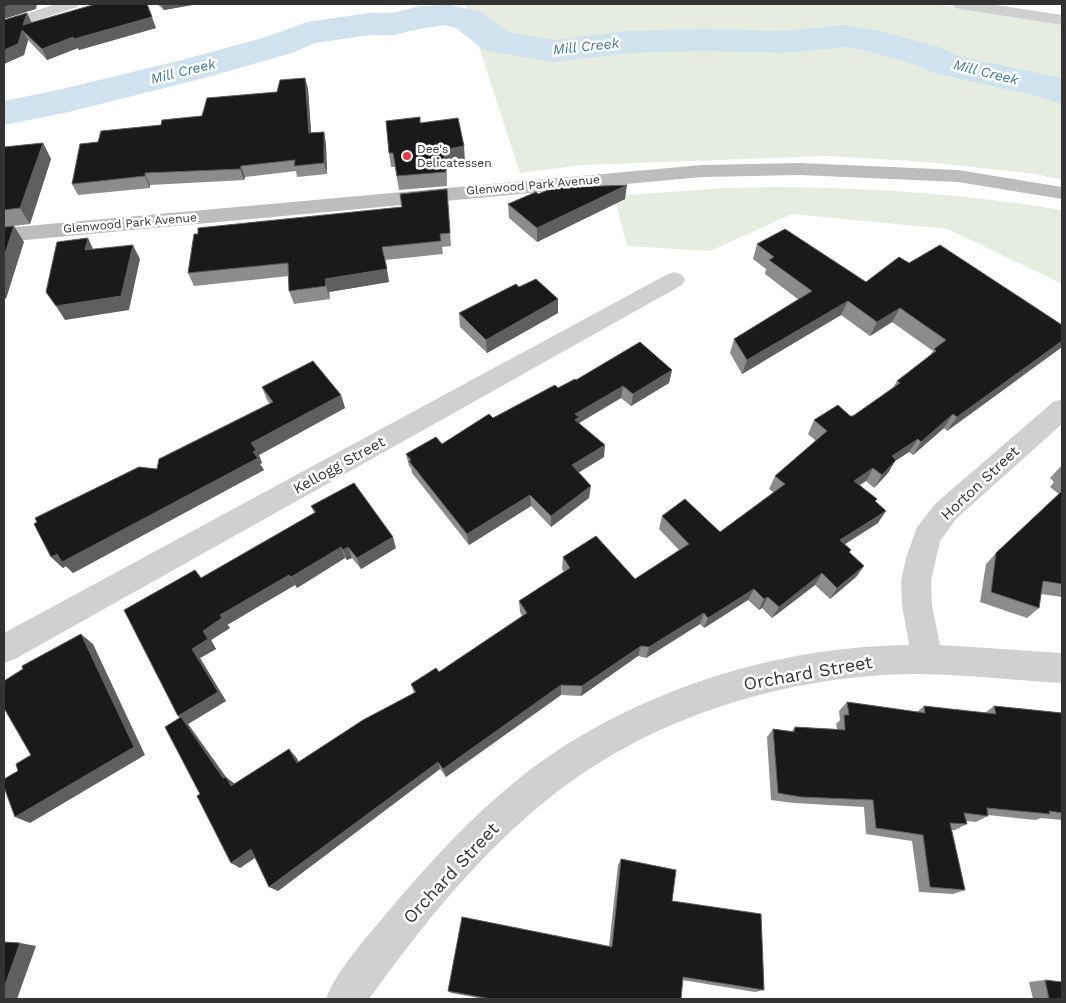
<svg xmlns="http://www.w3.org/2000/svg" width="1066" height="1003" font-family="'Work Sans',sans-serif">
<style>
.green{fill:#e6ecdf}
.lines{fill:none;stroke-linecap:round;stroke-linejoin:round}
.river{fill:#cfe2ee;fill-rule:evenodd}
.minor{fill:#d0d0d0;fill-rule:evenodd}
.secondary{fill:#bdbdbd;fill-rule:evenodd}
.wall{fill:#8c8c8c}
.shaded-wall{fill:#5f5f5f}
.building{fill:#1a1a1a;stroke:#5f5f5f}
.poi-dot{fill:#e63946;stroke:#fff;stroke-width:2}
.labels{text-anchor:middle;stroke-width:5;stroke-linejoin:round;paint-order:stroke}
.far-poi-label{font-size:12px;fill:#333;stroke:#fff;text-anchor:start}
.far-street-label{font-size:12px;fill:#333;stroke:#fff}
.far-water-label{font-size:14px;font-style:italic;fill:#3f7597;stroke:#fff}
.street-label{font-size:15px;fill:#333;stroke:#fff}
.near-street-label{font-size:18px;fill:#333;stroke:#fff}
</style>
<rect width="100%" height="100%" fill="#fff"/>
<path class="green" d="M465,4H935L1062,25V180L1036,174L927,162L828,156L583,165L520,173Z
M778,187C873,188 968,194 1062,210V284L948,229L792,214L710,251L627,246L614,196L725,188Z"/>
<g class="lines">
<path class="river" d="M447,4L482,12L508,32L553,40L628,31L703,29L783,31L846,25L880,31L938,47L962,57L1062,78V104L1037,96L937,74L910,63L864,50L846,47L783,53L703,51L628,53L553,62L484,50L456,28L445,25L419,29L394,35H370L315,43L292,53L204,78L69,112L4,125V101L62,89L182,60L266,37L307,22L370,13H393L416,7Z"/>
<path class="minor" d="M56,4H79L77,7L4,31V21Z
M952,4H989L1062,15V25L960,9L954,7Z
M674,272L682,275L685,280L682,285L15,659L4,663V633L666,275Z
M1062,399V424L956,519L940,541L931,581L932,605L940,645L1062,653V683C1003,680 943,671 883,675C763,683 642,723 548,799C478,855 421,927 369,999H326C337,968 375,928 396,902C443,847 495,792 555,752C658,684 786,646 909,645L902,605L901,581L906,558L917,527L936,503L1053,402Z"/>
<path class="secondary" d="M801,163L958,170L1062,187V199L958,182L801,175L702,177L4,242V228L702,165Z"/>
</g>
<path class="wall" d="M157,4H198L164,10Z
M27,13L32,23L156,28L79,50L78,48L47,60L28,40L24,55L4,64V20Z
M305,78L308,89L311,133L324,132L326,144L327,174L297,177L296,171L245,177L244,180L150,185V188L78,195L72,184L98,142L161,125L202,116L277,92Z
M420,117V123L465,161L446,164L447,186L399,190L395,167H391L389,153Z
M43,143L51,159L30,224L4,227V147Z
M538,194L625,199L537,242L509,218L508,204Z
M448,203L451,246L442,247L443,254L385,260L389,282L329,292L330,299L294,304L289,291V276L194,286L188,273L402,207Z
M757,244L866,282L909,263L1062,325V347L947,431L944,428L913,455L909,452L895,461L888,473L874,488L866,481L860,485L875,501L878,523L844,545L851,550L849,553L864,566L856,577L830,599L815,585L772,618L762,608L759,610L748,600L704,628L700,624L646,658L638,656L581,696L561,695L446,777L440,769L278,891L255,858L240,868L200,794L180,718L201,578L314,513L311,506L396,548L361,569L352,558L347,560L345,558L297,588L295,585L227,625L230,628L211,640L216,649L200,658L226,701L188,724L225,777L235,784L289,749L299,762L414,693L411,684L439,672L522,616L520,612L519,601L564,572L562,569L563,557L635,579L679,550L659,529L662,516L720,532L774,493L769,489L775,476L816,441L808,434L814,420L853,416L893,388L897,381L930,355L933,351L892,322L870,336L841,315L742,374L730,353L734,339L799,300L765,274L766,269L753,259Z
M519,287L558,299V313L487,353L460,327L459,313Z
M672,370L669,383L631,406L621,398L579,423L604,457L578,473L589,498L551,527L531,506L469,545L412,473L411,468L409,466L406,454L442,444L493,418L558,388L576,380Z
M262,387L341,395L345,408L259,455L262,463L260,464L264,470L73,573L66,566L63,568L51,557L270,404L267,400Z
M1062,465V597L1041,594L1039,608L1027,618L980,602L986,564L996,553L1059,494L1050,487L1054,482L1050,478Z
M847,702L917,712L924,706L985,713L994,706L1062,713V820L1041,818L1036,820L988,815V816L976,822L966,821L967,824L955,830H952L965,890L953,894L919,892L912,841L866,834L864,807L794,803L771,800L767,737L773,729L792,731L795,727L837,729L836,724L840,720L839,711Z
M621,859L672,901L764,990L755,992L682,980L681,999H484L451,993L448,991L609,946L618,865Z
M1045,980L1062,999H1033L1029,982Z"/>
<path class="shaded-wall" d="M12,4H37L36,9L4,19V7Z
M161,4H198L164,10Z
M27,13L32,24L23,25Z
M152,17L156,28L79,50L74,39Z
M22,30L28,40L24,55L4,64V50Z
M73,37L78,48L47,60L42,49Z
M305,78L308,89L312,145L309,133Z
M324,132L326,144L327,174L324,163Z
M43,143L51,159L30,224L20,208Z
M464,146L465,161L446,164L447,186L444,150Z
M241,166L245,177L244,180L240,169Z
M145,173L150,185V188L145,176Z
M627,185L625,199L537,242V228Z
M14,226L24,242L6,299L4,296V257Z
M88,238L95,253L85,250Z
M133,245L140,259L129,310L65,320L56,306Z
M387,269L389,282L329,292L330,299L326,286L325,279Z
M558,299V313L487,353L486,340Z
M848,301L841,315L742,374L747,360Z
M900,308L892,322L870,336L877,322Z
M1062,341V347L947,431L957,417Z
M672,370L669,383L631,406L633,394Z
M623,386L621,398L579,423L575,432V414Z
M341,395L345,408L259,455L262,463L260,464L264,470L73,573L66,566L63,568L51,557L253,452L251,443Z
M953,414L944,428L913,455L921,442Z
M918,439L909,452L895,461L888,473L874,488L882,475L892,456Z
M605,445L604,457L571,477L572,465Z
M873,468L866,481L847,493L854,481Z
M591,486L589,498L551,527V516Z
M530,495L531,506L469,545L467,534Z
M886,511L878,523L832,552L840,540Z
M393,537L396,548L361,569L357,558Z
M341,547L345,558L297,588L291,577Z
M348,547L352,558L347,560L343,550Z
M864,566L856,577L830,599L837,588Z
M822,573L815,585L772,618L779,607Z
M289,575L295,585L227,625L220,615Z
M754,589L748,600L704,628L708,618Z
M768,597L762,608L759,610L764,599Z
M704,613L700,624L646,658L649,647Z
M222,618L230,628L211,640L216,649L200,658L226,701L188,724L229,781L226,777L235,784L240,793L223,778L183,721L178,716L192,649L203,631Z
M81,634L93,644L145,755L30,823L15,817Z
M641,646L638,656L581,696L582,686Z
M561,685V695L446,777L443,769Z
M289,749L296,757L304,770L297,763Z
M438,762L440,769L278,891L269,887Z
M251,849L259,855L240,868L231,863Z
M20,943L36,946L17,999H4V988Z"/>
<path class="building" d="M4,4H12L4,7Z
M96,4H147L152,17L74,39L73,37L42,49L22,30L18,44L4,50V20L27,13L23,25Z
M305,78L309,133L324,132V163L294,166L295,160L241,166L240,169L145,173V176L72,184L80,144L98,142L101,131L161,125L162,120L202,116L207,98L277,92L280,80Z
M420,117V123L458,118L464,146L444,150L446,172L397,176L393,153H389L386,121Z
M43,143L20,208L4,210V147Z
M627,185L537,228L508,204L536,192L538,194L553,188Z
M447,189L450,233L440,234L441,241L382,247L387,269L325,279L326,286L289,291L288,263L188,273L194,234H198V228L402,207L400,194Z
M14,226L4,257V227Z
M785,229L866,282L899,257L909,263L940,245L1062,325V341L957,417L953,414L921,442L918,439L892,456L896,460L882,475L873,468L854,481L877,499L875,501L886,511L840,540L851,550L849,552L864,566L837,588L822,573L779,607L768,597L764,599L754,589L708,618L704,613L649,647L641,646L582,686L561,685L443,769L438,762L269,887L251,849L231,863L197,796L200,794L165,727L181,717L223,778L226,777L231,786L289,749L297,763L363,720L416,692L411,684L436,668L439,672L527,613L519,601L570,568L563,557L596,536L635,579L689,544L662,516L685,499L720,532L785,484L775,476L827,431L814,420L838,405L850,416H853L900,383L897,381L936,351L934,349L946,340L900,308L877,322L848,301L747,360L734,339L812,291L769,260L774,257L757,244Z
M88,238L85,250L133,245L121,296L56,306L46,292L57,242Z
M536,279L558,299L486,340L459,313L516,284L519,287Z
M640,342L672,370L633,394L623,386L575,414L579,417L575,420L605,445L572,465L591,486L551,516L530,495L467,534L409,461L411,460L406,454L436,437L442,444L489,414L493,418L555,385L558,388L575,379L576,380Z
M313,361L341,395L251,443L256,450L253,452L258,458L62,562L57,554L51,557L34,524L37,522L35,518L139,467L157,469L159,459L273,402L262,387Z
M354,483L393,537L357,558L348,547L343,550L341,547L291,577L289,575L220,615L222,618L203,631L208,639L192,649L218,692L178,716L124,610L195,570L201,578L316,512L311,506Z
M1062,491V584L1043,581L1039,608L991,592L996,553Z
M81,634L134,747L15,817L4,787V779L18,771L16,764L31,755L4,708V681L23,669L22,666Z
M847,702L925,713L924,706L996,714L994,706L1062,713V813L1049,811L1050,814L987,808L988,816L964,813L967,824L950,823L965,890L930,887L923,835L876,828L873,800L801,797L778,793L773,729L794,732L795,727L845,730L844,715H849Z
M621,859L676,870L672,901L761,914L764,990L683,977L681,999H491L448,991L462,917L612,947Z
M4,942L20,943L4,988Z
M1045,980L1062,982V999H1049Z"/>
<circle class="poi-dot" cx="407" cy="156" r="5"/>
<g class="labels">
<g class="far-poi-label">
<text x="417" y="153">Dee's<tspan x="417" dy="14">Delicatessen</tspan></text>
</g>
<g class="far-street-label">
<text transform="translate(533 185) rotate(-5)" y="4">Glenwood Park Avenue</text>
<text transform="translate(130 223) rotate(-5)" y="4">Glenwood Park Avenue</text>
</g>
<g class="far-water-label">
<text transform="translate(586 46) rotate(-6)" y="5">Mill Creek</text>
<text transform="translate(183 71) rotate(-14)" y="5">Mill Creek</text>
<text transform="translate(986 72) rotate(14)" y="5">Mill Creek</text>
</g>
<g class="street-label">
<text transform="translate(339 465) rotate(-29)" y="5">Kellogg Street</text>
<text transform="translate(980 483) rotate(-43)" y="5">Horton Street</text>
</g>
<g class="near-street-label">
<text transform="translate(808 673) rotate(-10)" y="6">Orchard Street</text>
<text transform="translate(451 873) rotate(-47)" y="6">Orchard Street</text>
</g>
</g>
<rect width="1066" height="1003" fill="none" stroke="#333333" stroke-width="10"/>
</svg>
